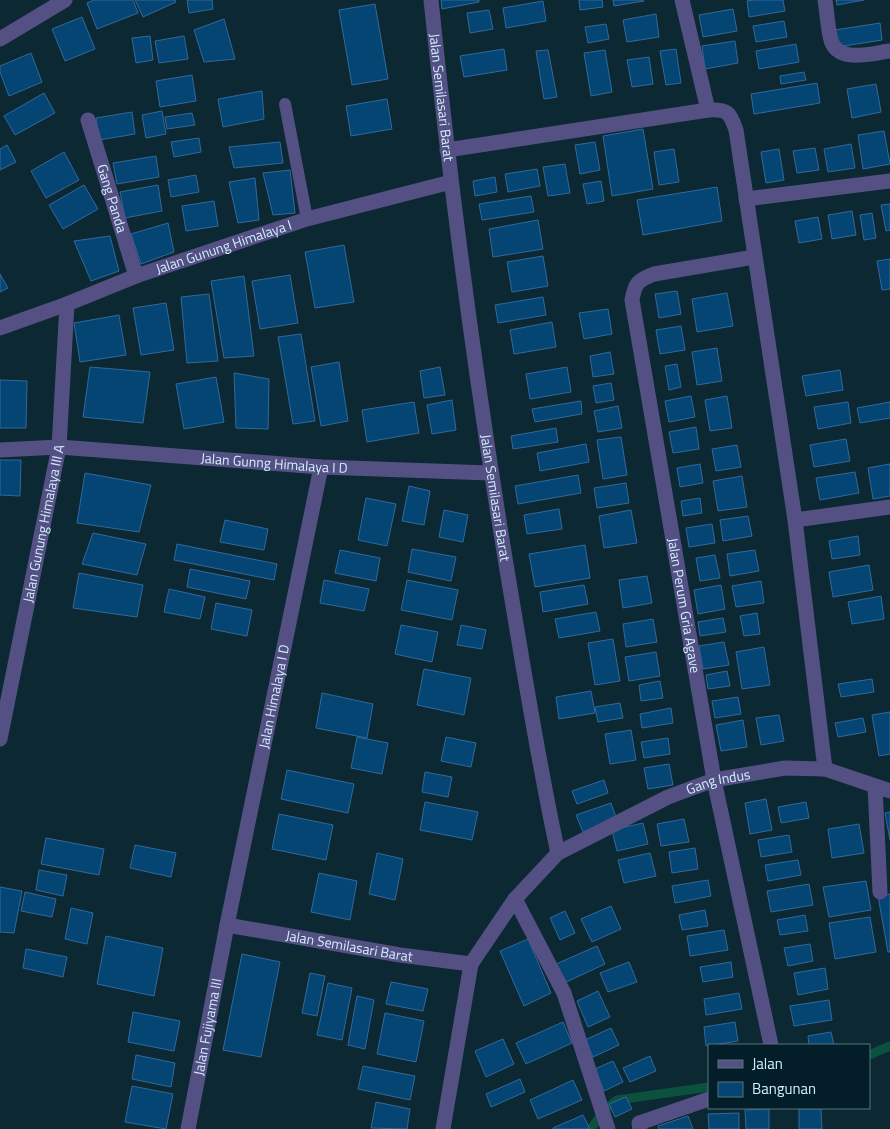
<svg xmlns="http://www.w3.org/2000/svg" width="890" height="1129" font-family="'Titillium Web',sans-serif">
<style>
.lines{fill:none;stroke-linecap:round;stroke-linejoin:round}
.stream{stroke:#0c513d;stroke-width:9}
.building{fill:#044573;stroke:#32699a}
.lane{stroke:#555083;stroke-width:12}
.street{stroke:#555083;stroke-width:15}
.labels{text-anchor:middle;stroke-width:4.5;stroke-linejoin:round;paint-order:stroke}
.street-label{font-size:14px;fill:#d0effe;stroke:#031e29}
</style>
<rect width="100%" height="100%" fill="#0c2833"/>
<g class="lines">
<path class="stream" d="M869,1055L890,1046
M591,1129L605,1109L617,1100L709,1087"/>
</g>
<path class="building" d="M94,0H133L138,13L97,29L87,3Z
M135,0H175L176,2L143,17Z
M187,0H212L213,9L189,13Z
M441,0H479V2L442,9Z
M579,0H602L603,7L580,10Z
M613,0H643L644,1L614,6Z
M753,0H783L785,11L749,17L747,1Z
M836,0H864L837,5Z
M543,1L546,21L506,28L503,8Z
M375,4L388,79L352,85L339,10Z
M733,9L737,31L703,37L699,15Z
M489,10L493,29L470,33L467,13Z
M656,14L659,37L627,42L623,20Z
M82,17L95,49L65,61L52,29Z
M224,19L235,59L204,62L194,30Z
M784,21L787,37L756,42L753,26Z
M880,23L882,40L838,47L835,30Z
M606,24L609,39L588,43L585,27Z
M150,36L153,60L136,63L132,38Z
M184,36L188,59L159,63L155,41Z
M735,41L738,63L705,69L702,46Z
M796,44L799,62L759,69L756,51Z
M504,49L507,70L464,77L460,56Z
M676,49L681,83L666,85L660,51Z
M548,50L557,97L544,99L536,51Z
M605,50L612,92L591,96L584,53Z
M31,53L42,82L9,96L0,72V66Z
M649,57L653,84L632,87L627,60Z
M804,72L806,80L781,84L780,76Z
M192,75L196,101L160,107L156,81Z
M817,83L820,103L754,114L751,94Z
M876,84L881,112L852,118L847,89Z
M262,91L264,119L223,127L218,99Z
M44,93L55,113L15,135L4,116Z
M387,99L392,129L351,136L346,106Z
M162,111L166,134L146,138L142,115Z
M132,112L135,134L99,140L96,118Z
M192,113L195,125L167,129L165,117Z
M643,129L653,189L612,196L603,136Z
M884,131L890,164L863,169L858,135Z
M199,138L201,152L174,157L171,142Z
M280,142L283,163L234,168L229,147Z
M595,142L600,170L580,174L575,145Z
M851,144L855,168L828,172L824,149Z
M7,145L16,162L0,170V149Z
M815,148L819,170L797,173L793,151Z
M674,149L679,182L659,185L654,152Z
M779,149L784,180L766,183L761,152Z
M64,152L79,180L46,198L31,171Z
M156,156L159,177L117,184L113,163Z
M565,164L570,193L548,196L543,167Z
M537,169L540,186L508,192L505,174Z
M290,170L295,213L273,215L263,173Z
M196,175L199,192L171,197L168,180Z
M495,177L497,192L475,196L473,181Z
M255,178L259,220L238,223L229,182Z
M601,181L604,201L587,204L583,184Z
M84,185L98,209L63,229L49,205Z
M158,185L162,211L125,218L120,192Z
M717,187L722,221L643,235L637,200Z
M531,196L534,212L482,220L479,204Z
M214,201L218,226L186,231L182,206Z
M890,204V230L886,231L881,205Z
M852,211L856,235L832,239L828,215Z
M872,213L876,238L864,240L860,215Z
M818,217L822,239L799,243L795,221Z
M538,220L543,249L493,257L489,229Z
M168,223L174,252L141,264L131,234Z
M110,236L119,271L91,281L74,241Z
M344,245L354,302L315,308L305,252Z
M543,256L548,286L512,292L507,262Z
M890,259V289L882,290L877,261Z
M0,274L8,288L0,292Z
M290,275L298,323L260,329L252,281Z
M244,276L254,356L224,358L211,281Z
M677,291L681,314L659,318L655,294Z
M727,293L733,326L697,332L692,299Z
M209,294L218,361L187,363L181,297Z
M543,297L546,315L498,323L495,305Z
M166,303L174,350L141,355L133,308Z
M608,309L612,334L584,339L579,313Z
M119,315L126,355L80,362L74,323Z
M552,322L556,347L514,354L510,330Z
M681,326L685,350L660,354L656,330Z
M301,334L315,421L293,424L278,337Z
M717,348L722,381L697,385L692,352Z
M610,352L614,374L593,377L590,356Z
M339,362L348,421L321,426L311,367Z
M677,364L681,387L669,390L665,366Z
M90,367L150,372L143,423L83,417Z
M440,367L445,395L424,398L420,371Z
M567,367L571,392L530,399L526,374Z
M840,370L843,390L806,396L802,376Z
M234,373L269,379L268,429L236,428Z
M216,377L224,422L184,429L176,384Z
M0,380L27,381L26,428H0Z
M611,383L614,400L596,403L593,386Z
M691,396L695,417L669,422L665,401Z
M727,396L732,428L710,431L705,400Z
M452,400L456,430L432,434L427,405Z
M581,401L582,414L535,422L532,409Z
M414,402L419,433L367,442L362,410Z
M848,402L851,423L818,429L814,407Z
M890,402V418L860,423L857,408Z
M618,406L622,428L598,432L594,411Z
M696,427L699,449L673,453L669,432Z
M556,428L558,442L513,449L511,436Z
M621,437L627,475L603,479L597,440Z
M846,439L850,461L814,467L810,445Z
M586,444L589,462L540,471L537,453Z
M737,445L741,467L716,471L712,449Z
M0,460H21L20,496L0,495Z
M700,464L703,483L680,487L677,468Z
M890,464V496L873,499L868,468Z
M855,472L859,493L820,500L816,478Z
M85,473L151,485L139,532L77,523Z
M578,475L581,493L518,504L515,486Z
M742,476L747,507L718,511L713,481Z
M626,483L629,503L597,508L594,488Z
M409,486L430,491L424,525L402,521Z
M366,498L396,504L387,546L358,540Z
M700,498L702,513L683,516L681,501Z
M559,509L562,529L527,534L524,515Z
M444,510L468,515L463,542L439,537Z
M631,510L637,543L604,548L599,516Z
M748,516L752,536L723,541L720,520Z
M225,520L268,529L264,550L220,542Z
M712,524L715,543L689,547L686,528Z
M93,533L146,544L137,575L82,564Z
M858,536L860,555L832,559L829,541Z
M177,544L277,564L274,580L174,560Z
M585,545L590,578L535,587L529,554Z
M412,549L456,557L451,581L408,572Z
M340,550L380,558L376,581L335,573Z
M755,550L759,571L730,576L727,554Z
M715,555L720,578L700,581L696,558Z
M869,565L873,590L833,597L829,572Z
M190,569L250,581L246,599L187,587Z
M79,573L143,585L137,617L73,608Z
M647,576L652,603L623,608L619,580Z
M324,580L369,589L364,611L320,603Z
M407,580L458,590L452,620L401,610Z
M761,581L764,603L736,607L732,586Z
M584,585L588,604L543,612L540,592Z
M721,585L725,609L698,614L694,590Z
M169,589L205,597L200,619L164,612Z
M881,596L884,619L852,624L848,602Z
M216,603L252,610L247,636L211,629Z
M596,612L600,631L559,638L555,619Z
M757,613L760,634L744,636L740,616Z
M723,618L726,632L700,636L698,622Z
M653,619L657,642L626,647L623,624Z
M401,625L438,632L432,662L395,654Z
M461,625L486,630L482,649L457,645Z
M613,639L620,681L595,685L588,643Z
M724,642L729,665L703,669L699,646Z
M764,647L770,685L742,689L736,652Z
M656,652L660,676L629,681L625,657Z
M424,669L471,678L464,715L417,705Z
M727,671L730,686L708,689L706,675Z
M872,679L874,692L841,697L838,684Z
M660,681L663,698L641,701L639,685Z
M591,691L595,713L559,719L556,697Z
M322,693L373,704L367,738L316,728Z
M738,697L741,714L715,718L712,701Z
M620,703L623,718L598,722L595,707Z
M671,708L673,723L642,728L640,714Z
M890,712V754L879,756L872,715Z
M779,715L784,741L761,745L756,718Z
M863,718L866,732L838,737L835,723Z
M743,720L747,747L721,751L716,725Z
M631,730L636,760L610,764L605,734Z
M357,737L388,743L382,774L351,768Z
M446,737L476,743L471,767L441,761Z
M668,738L670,754L644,758L641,742Z
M669,764L673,785L648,789L644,768Z
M287,770L354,784L348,813L281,799Z
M425,772L452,777L448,797L422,792Z
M604,780L608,793L577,804L572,791Z
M766,799L772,830L750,834L745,803Z
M425,802L478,812L472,840L420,830Z
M806,802L809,818L781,823L778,807Z
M611,803L617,820L583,832L576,815Z
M890,812V840L885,813Z
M279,814L333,825L326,860L272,849Z
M684,819L689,842L661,846L657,824Z
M643,823L648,844L617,851L612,830Z
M859,824L864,853L832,858L828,829Z
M789,835L792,852L761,857L758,840Z
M46,838L104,849L99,875L41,864Z
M135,845L176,853L171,877L130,868Z
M695,848L698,869L672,873L669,852Z
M377,853L403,859L395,900L369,894Z
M650,853L656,876L624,883L618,860Z
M798,860L801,875L768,881L765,865Z
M39,870L67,875L63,896L36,890Z
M319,873L357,881L350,920L311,912Z
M708,880L711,896L675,903L672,886Z
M866,881L871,910L829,917L823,887Z
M809,884L813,905L771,912L767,891Z
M0,887L22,891L14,933L0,932Z
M25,892L56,899L52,917L21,911Z
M890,894V952H888L878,896Z
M611,906L621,929L592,942L581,919Z
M71,908L93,913L87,944L65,939Z
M705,910L708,926L682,930L679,915Z
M565,911L575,933L560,940L550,918Z
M805,915L808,931L780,935L777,920Z
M870,917L876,952L835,959L829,923Z
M724,930L728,950L690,956L687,936Z
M106,936L163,948L154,996L97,984Z
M528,939L551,993L524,1006L500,951Z
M810,944L813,961L788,966L784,948Z
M597,946L605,964L564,983L556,964Z
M26,949L67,957L63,977L23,968Z
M242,954L280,962L261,1057L223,1050Z
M629,962L637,982L608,992L600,973Z
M731,962L733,977L703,982L700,967Z
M825,968L828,989L798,995L794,973Z
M310,973L325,976L317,1016L302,1013Z
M391,982L428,989L423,1011L386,1004Z
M328,983L352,988L342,1040L317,1035Z
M598,991L610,1017L588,1027L577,1001Z
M739,993L742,1009L706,1015L704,999Z
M357,996L374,1000L365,1049L348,1045Z
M829,1000L832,1020L794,1026L790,1006Z
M133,1012L180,1021L174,1051L128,1042Z
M385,1013L424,1021L416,1062L377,1054Z
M563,1022L572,1043L526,1064L516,1043Z
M735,1022L738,1041L706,1046L704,1027Z
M611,1028L619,1045L593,1057L585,1040Z
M831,1032L834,1045H809L808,1036Z
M503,1039L514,1064L486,1077L475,1051Z
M136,1055L175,1063L171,1087L132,1079Z
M650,1056L656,1071L630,1082L623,1068Z
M613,1061L623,1082L604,1091L595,1069Z
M363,1066L415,1076L410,1100L358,1089Z
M520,1079L525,1092L491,1107L486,1094Z
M573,1080L582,1100L538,1119L530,1100Z
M132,1086L173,1094L166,1129L125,1122Z
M626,1097L632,1109L615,1117L609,1104Z
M376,1102L410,1109L407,1129L371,1128Z
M769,1109V1129H746L745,1110Z
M799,1109H821L822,1129H799Z
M739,1113V1129H709L708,1114Z
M583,1115L590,1129H553V1128Z
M688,1116L693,1129H659L658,1126Z"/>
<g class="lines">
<path class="lane" d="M285,104L307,219"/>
<g class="street">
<path id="s1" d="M431,0C452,203 479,405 513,606C527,689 540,771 558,853"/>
<path d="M682,0L708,110"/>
<path d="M825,0C827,11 828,34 832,43C841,63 873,53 890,51"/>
<path d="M0,39L65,0"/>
<path id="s2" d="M88,120L136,276"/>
<path d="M447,150L708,110C727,109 730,112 736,130L795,520L825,769"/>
<path d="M746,199L890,181"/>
<path id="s3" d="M754,257L654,274C638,280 635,283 632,300L714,780L771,1045"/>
<path id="s4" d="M0,328L67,304L136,276L307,219L451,182"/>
<path id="s5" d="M0,450L59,447L321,467L490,473"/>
<path d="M795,520L890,507"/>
<path id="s6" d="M0,739L59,447L67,304"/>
<path d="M875,786L880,892"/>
<path d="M515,899L564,993L608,1129"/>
<path id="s7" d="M227,925L400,955L471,964"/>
<path id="s8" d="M188,1129L227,925L321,467"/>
<path id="s9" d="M443,1129L471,964L515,899L558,853L668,797L714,780L785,768L825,769L890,791"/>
<path d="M640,1129L639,1123L709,1099"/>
</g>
</g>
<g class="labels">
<g class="street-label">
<text dy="5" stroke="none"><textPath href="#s1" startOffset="98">Jalan Semilasari Barat</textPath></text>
<text dy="5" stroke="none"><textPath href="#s2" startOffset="82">Gang Panda</textPath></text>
<text dy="5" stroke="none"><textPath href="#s4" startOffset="238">Jalan Gunung Himalaya I</textPath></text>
<text dy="5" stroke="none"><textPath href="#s5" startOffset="275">Jalan Gunng Himalaya I D</textPath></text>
<text dy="5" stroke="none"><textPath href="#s1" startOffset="502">Jalan Semilasari Barat</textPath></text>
<text dy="5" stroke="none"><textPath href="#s6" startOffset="220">Jalan Gunung Himalaya III A</textPath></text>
<text dy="5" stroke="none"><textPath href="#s3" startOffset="448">Jalan Perum Gria Agave</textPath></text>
<text dy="5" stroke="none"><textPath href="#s8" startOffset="441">Jalan Himalaya I D</textPath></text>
<text dy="5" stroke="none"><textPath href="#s9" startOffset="485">Gang Indus</textPath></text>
<text dy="5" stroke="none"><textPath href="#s7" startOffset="124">Jalan Semilasari Barat</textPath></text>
<text dy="5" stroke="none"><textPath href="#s8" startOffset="104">Jalan Fujiyama III</textPath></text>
</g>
</g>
<rect x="708" y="1044" width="162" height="65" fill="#031e29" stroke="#55727e"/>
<rect x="718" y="1060" width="25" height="8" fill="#555083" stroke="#55727e"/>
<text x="752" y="1069" font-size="15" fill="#d0effe">Jalan</text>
<rect x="718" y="1082" width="25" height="15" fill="#044573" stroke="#55727e"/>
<text x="752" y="1094" font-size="15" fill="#d0effe">Bangunan</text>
</svg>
